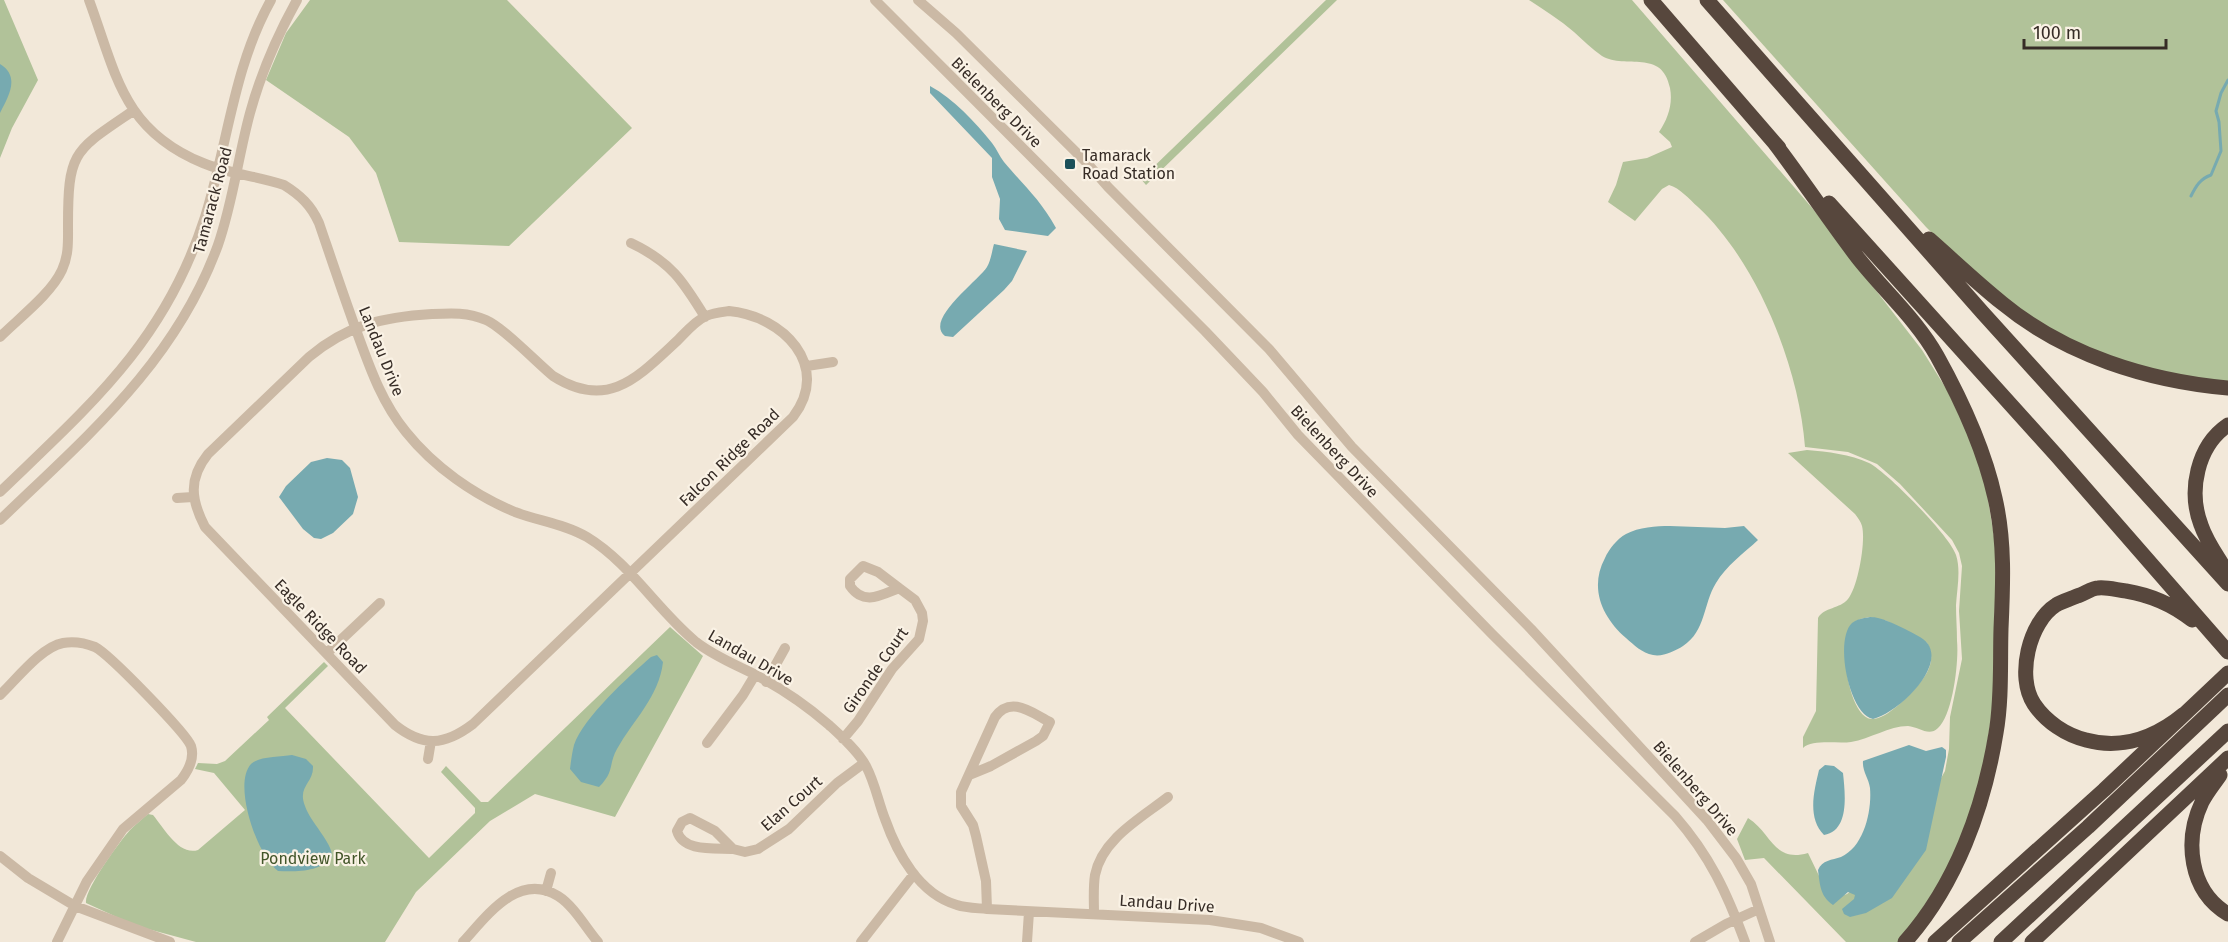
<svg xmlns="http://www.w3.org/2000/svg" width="2228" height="942" font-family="'Fira Sans',sans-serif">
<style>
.green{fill:#b1c299;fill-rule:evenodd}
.water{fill:#77aab0}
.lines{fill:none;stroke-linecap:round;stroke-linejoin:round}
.stream{stroke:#77aab0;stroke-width:3}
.minor{stroke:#cbb9a5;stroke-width:10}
.highway{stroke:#57473d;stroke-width:15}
.poi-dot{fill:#1b5059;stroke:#faf2e5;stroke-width:2}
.labels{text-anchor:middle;stroke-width:4.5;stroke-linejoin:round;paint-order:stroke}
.street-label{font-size:16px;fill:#362c26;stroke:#faf2e5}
.poi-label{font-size:16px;fill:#362c26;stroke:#faf2e5;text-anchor:start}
.park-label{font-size:16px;fill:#425529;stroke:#faf2e5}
</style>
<rect width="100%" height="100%" fill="#f2e8d9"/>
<path class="green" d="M0,0H4L38,80L12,128L0,158Z
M310,0H507L632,128L509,246L399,242L376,173L349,137L266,80L286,33Z
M1326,0H1337L1146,185L1141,179Z
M1529,0H1632L1813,209L1922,350L1947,390L1969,436L1986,487L1996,549L1993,706L1980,788L1950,867L1900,942H1846L1764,858L1745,860L1737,839L1748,818C1772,833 1773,863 1808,853L1821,880L1839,897L1847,894L1879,869L1931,796L1945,771L1949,749L1950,717L1962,659L1959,611L1962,566L1959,553L1952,540L1900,484L1877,464L1848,452L1805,447C1799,366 1757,262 1698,207C1689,199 1680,188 1669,185L1662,189L1635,221L1608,202L1616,185L1623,162L1647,158L1672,147L1670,142L1659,132C1668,119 1673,104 1670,88C1662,48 1626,70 1602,56C1592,49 1583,40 1574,32C1560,20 1544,10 1529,0Z
M1723,0H2228V383L2143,369L2067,339L2019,310L1951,252L1926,227Z
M1807,450C1828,452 1850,454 1869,463C1887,472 1950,536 1956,555C1961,570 1957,589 1956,605C1956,617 1957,629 1957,641C1959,661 1953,715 1938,728C1929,737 1919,727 1908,726C1889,726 1870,739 1851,742C1838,744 1812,739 1803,748V737L1816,711L1818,618C1824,607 1840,609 1848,599C1858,587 1866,541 1862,526C1861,522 1858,518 1855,514L1788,453ZM1870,617L1887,621L1927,643C1936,658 1929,673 1918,685C1910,695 1885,721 1871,719C1848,715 1839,644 1850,627C1854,620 1863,618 1870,617Z
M670,627L703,656L615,817L535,794L490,821L416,892L385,942H196L148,929L121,919L86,903C84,890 120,841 130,830C136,824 142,819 148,814L153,815C164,828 179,856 198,850L245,810L214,773L195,769L198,763L217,764L225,761L269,720L267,717L324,662L328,666L285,708L429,858L475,813V808L441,772L446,766L481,802H488Z"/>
<path class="water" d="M0,64C21,77 8,97 0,113Z
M930,86C954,99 975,122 992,143C997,149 999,156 1004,162C1024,186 1040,199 1056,228L1048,236L1005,230L999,219L1000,199L992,177V158L930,93Z
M994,244L1027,251L1012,281L1004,290L953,337L945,336C924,320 978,281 987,267C991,260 992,251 994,244Z
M327,458L342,460L350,468L358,497L353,514L333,533L321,539L314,538L303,529L279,497L286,486L311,462Z
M1670,526L1725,528L1744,526L1758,540C1744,553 1726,566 1716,583C1703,604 1706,631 1683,646C1675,651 1663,657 1653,655C1642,653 1634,645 1626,638C1602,617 1589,588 1605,558C1609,549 1617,539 1626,534C1639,527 1656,526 1670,526Z
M1870,617C1882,617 1894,624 1905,629C1912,633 1923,637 1928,644C1945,669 1896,714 1873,719C1849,714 1834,640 1852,623C1857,619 1864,618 1870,617Z
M657,655L663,662C659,697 633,720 617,749C608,765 615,771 599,787L581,782L570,769C571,761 572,753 574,745C583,718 629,676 651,657Z
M1909,745L1926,751L1942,747L1946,750V757L1926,850L1892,898L1866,913L1850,917L1844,914L1842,909L1854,899L1855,895L1848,892L1833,905C1820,896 1820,885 1818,870C1822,860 1832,860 1841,857C1864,847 1872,811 1870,788C1869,779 1862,771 1863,761Z
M292,755L306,759L313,766C314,783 297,786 305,806C310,822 333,843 332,857C321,872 295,872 278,871C258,857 232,785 251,764C259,756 281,757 292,755Z
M1825,765L1834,766L1843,773C1845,793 1850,831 1824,835C1807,818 1814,791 1819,770Z"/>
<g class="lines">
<path class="stream" d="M2191,196C2196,186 2200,179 2211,175L2221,151L2219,122L2216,111L2221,93L2228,80"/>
<path class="minor" d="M89,0C116,73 122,130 203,163C229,174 258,176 284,185C300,195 311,205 319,223C332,261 345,300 359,338C371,371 383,404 406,432C434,467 474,495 515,512C539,521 565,524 587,537C630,563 657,610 696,642C714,656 734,664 754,674C779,687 807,706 829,725C841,736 858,751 866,766C875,783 878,801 885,819C897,853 919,894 957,905C966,908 977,908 987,909L1210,920L1261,928L1299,942
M875,0L1205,331L1263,392L1298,435L1492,634L1675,816C1710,856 1727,893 1745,942
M918,0L956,33L1087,163L1108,187L1269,349L1352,447L1531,629L1707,820L1736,858L1751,884L1770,942
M631,243C671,262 683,281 705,317
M729,311C783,316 832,366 793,417L473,724C444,746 423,747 395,725L205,527C191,500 188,479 208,454L309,357C347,325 383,317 432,314C451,313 468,312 486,320C504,328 536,362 553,376C608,411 638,377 678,340C686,332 695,321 706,316C713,313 722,312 729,311Z
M0,337C19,318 51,294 62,270C69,255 68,240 68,225C68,151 74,151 133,111
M807,366L833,362
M0,492C90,405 165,342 205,217C228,144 233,68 271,0
M177,498L193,497
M0,520C87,436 175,363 218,245C233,202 238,157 250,113C261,73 277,36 297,0
M327,653L380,603
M766,682L785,648
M0,695C16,680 41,647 63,643C74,641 85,643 95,647C109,654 186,733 191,746C195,759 188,771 181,780L123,829L87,881L57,942
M843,739L858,721L892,669L919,639L923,621L922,613L915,600L899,588C881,595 864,606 850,586V579L863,566L878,572L899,588
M707,743L743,695L755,675
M428,759L431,741
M969,775L991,766L1036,741L1043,736L1050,722C1032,713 1011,695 995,717L961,792V806L973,825L976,836L986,881L987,909
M690,818L715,831L733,849C714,848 683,852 677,831L682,822Z
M733,849L745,852L758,849L789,829L837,783L864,763
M0,856L28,878L75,906L170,942
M546,891L551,873
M1094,914C1094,901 1093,888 1095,875C1102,839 1141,818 1168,797
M463,942C486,917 518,871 558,896C574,906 586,928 598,942
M861,942L914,874
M1027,942L1029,912
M1695,942L1726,924L1759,909"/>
<path class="highway" d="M1651,0L1779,148
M1707,0L1982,312L2228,584
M1773,141C1802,179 1829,220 1858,258C1884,291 1917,320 1937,356C1962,401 1984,448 1995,498C2005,541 2003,585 2001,629C2000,663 2002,699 1996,733C1984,807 1956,885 1905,942
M1829,203L2057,456L2228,652
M1929,239C1953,260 1977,283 2002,303C2065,355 2148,381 2228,388
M2228,425C2197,446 2188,491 2201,525C2207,543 2219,558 2228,574
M2184,714C2156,737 2122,750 2086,740C2066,735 2046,722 2034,704C2016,677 2029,622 2056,605C2062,601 2071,599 2077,596C2084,594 2092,588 2098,588C2107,587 2117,590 2126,591C2150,595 2172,604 2192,620
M2220,775C2214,784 2207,792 2202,802C2184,840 2189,891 2228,914
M1935,942L2104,790L2228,673
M1959,942L2088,827L2228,695
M2001,942L2228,731
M2032,942L2228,758"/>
</g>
<rect class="poi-dot" x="1064" y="158" width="12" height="12" rx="3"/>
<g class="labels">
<g class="street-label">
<text transform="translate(997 102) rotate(45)" y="6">Bielenberg Drive</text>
<text transform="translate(212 200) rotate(-75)" y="6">Tamarack Road</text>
<text transform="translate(382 351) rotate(68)" y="6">Landau Drive</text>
<text transform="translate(1335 451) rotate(47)" y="6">Bielenberg Drive</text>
<text transform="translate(729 457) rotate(-44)" y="6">Falcon Ridge Road</text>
<text transform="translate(321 626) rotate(46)" y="6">Eagle Ridge Road</text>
<text transform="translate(751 657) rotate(30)" y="6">Landau Drive</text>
<text transform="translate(875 670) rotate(-55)" y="6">Gironde Court</text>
<text transform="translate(1696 788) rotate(49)" y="6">Bielenberg Drive</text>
<text transform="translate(791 803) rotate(-41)" y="6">Elan Court</text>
<text transform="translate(1167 903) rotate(4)" y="6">Landau Drive</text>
</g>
<g class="poi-label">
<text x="1082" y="161">Tamarack<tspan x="1082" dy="18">Road Station</tspan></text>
</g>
<g class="park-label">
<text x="313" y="864">Pondview Park</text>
</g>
</g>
<path d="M2024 39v9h142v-9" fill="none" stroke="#362c26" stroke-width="3"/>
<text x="2033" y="39" font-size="18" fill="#362c26" stroke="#faf2e5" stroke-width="4.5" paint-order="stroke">100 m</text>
</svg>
